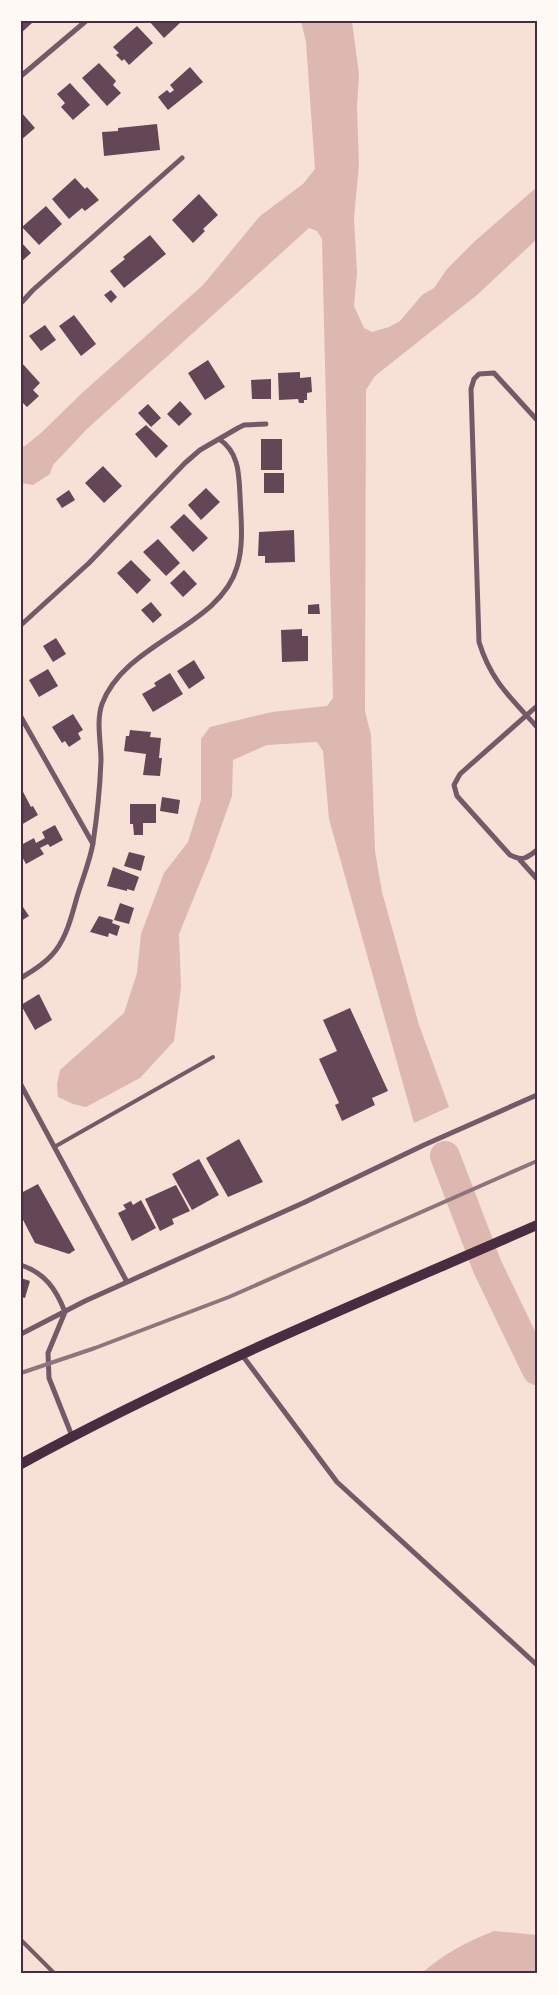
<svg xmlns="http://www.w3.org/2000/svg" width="558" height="1995" font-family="'Exo 2',sans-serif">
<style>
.water{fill:#dcb8b0}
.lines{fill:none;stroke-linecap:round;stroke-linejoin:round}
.river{stroke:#dcb8b0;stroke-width:30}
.building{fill:#644757}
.service{stroke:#755966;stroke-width:4}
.minor{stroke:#755966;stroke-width:5}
.secondary{stroke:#4a2c40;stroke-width:10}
.rail{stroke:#8f747c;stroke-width:4}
.neatline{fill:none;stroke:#4a2c40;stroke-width:2}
</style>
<rect width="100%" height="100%" fill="#f7e1d7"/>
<path class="water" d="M301,21L352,22L359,74L357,107L359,165L354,218L357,273L354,306L364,328L372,332L389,327L400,321L422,295L434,288L447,269L475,241L537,187V239L477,295L375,376L366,390L365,711L371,735L375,851L382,892L419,1025L449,1107L414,1123L329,819L323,751L317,742L267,745L233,760L232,796L210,858L179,934L181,987L174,1041L140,1078L86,1107L73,1104L58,1097L57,1084L60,1070L124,1013L137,973L141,934L164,873L188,842L201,800V739L210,727L272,712L327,706L333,698L322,239L317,231L309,228L87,429L53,465L50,474L33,485L21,483V447L25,446L42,432L82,393L203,285L260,216L303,184L315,169L306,42Z
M494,1931L537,1935V1974H421C443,1954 466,1942 494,1931Z"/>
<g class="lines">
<path class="river" d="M445,1156L487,1266L537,1370"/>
</g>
<path class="building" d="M21,21H30L32,23L21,33Z
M149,21H180L181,22L164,38Z
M137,26L153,43L129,65L124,59L122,61L116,55L119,53L113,47Z
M99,63L116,81L113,85L121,93L107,106L82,78Z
M190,67L203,82L168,110L158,97L167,90L170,93L174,90L170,85Z
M70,83L90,105L73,120L61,107L65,103L57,94Z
M21,112L35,128L21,140Z
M157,124L160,150L104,156L102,132L118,131V128Z
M75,178L85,189L87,187L99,200L85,211L82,208L69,219L52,199Z
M199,194L218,215L203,229L205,231L193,243L172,220Z
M46,206L62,224L39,245L22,227Z
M150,235L166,254L124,288L110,271L125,259L123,257Z
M21,242L31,253L21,262Z
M111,290L117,297L111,303L104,295Z
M74,315L96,344L81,356L59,326Z
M45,325L56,340L41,351L29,336Z
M208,360L225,387L205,400L188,373Z
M21,362L40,383L33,390L39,396L27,407L21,401Z
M300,372V378L311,377L312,392L307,393V400H304V403H299L298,399L279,400L278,373Z
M271,379V399H252L251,380Z
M180,401L192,414L179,426L167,414Z
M148,404L161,418L151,427L138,413Z
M146,425L168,446L156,458L135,434Z
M261,439H282V470H261Z
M103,466L122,486L104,503L85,483Z
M264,473H284V493H264Z
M206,488L220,502L201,520L188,505Z
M69,490L75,500L62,508L56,499Z
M184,514L208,538L193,552L170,527Z
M294,530L295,562L265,563V556H258L259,532Z
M158,539L180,563L166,576L143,552Z
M131,560L151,580L137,594L117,573Z
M184,570L197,584L183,597L170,583Z
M151,602L162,615L153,623L141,610Z
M319,604L320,614H308V605Z
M302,629V636H308V661L282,662L281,630Z
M56,638L66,654L53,662L43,646Z
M194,660L205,678L189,689L177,671Z
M48,669L58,686L39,697L29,680Z
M170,673L183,694L153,712L142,694L156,686L154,683Z
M73,714L83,730L78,733L81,739L69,747L65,741L62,743L52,727Z
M130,730L151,732L150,737L161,738L159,758H162L160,776L143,775L146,754L124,751L126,736H129Z
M21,788L31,807L33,806L38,815L21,825Z
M162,797L180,800L178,814L160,811Z
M130,804H156V823H143V835H134L133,824H130Z
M55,825L63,840L50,847L48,844L40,848L44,854L26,864L21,855V845L34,838L36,843L45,838L42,832Z
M129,852L145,856L141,871L124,866Z
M113,867L139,877L134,891L127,889V891L107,886Z
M120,903L134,908L129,924L114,920Z
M21,904L29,916L21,921Z
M99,916L113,920L112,923L120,926L117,936L109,933L108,937L90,932Z
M39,994L52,1020L35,1030L21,1005Z
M350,1008L388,1091L372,1098L375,1105L342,1121L335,1105L339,1103L319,1059L337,1051L323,1020Z
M239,1139L263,1182L228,1197L206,1158Z
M199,1159L219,1195L192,1210L172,1174Z
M38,1184L75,1250L69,1254L35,1243L21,1216V1193Z
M176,1185L190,1211L172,1219L174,1224L160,1231L145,1199Z
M141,1200L156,1228L132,1241L118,1213L126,1209L123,1205L131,1201L133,1205Z
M21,1278L30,1281L25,1298L21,1297Z"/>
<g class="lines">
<path class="service" d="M56,1146L213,1057
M21,1940L55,1974"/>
<path class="minor" d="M21,76L86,21
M21,303L33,290L182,158
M537,420L494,373L479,374L474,379L471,389L479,642C491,681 510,697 537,727
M21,625L89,563L185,463L200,450L238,428L244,425L266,424
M537,706L460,774L454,785L457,796L510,855C522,861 526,859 537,850
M21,717L93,844
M520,860L537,879
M21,978C34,970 47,962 56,950C67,935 72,915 77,897C82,880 90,861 93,843C97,817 100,786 101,760C101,743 96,721 102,704C125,642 220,627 237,567C244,545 241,519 240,496C239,474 239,452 219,439
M21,1085L127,1282
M21,1265C45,1273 56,1289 65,1312L48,1353L49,1378L72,1436
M21,1334L85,1301L303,1203L424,1145L537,1095
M242,1355L337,1482L537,1665"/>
<path class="secondary" d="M21,1464C187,1373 363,1301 537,1225"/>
<path class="rail" d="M21,1373L95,1348L229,1297L537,1161"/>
</g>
<rect width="558" height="1995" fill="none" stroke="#fffaf5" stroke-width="45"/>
<rect x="22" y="22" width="514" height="1950" class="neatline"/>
</svg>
